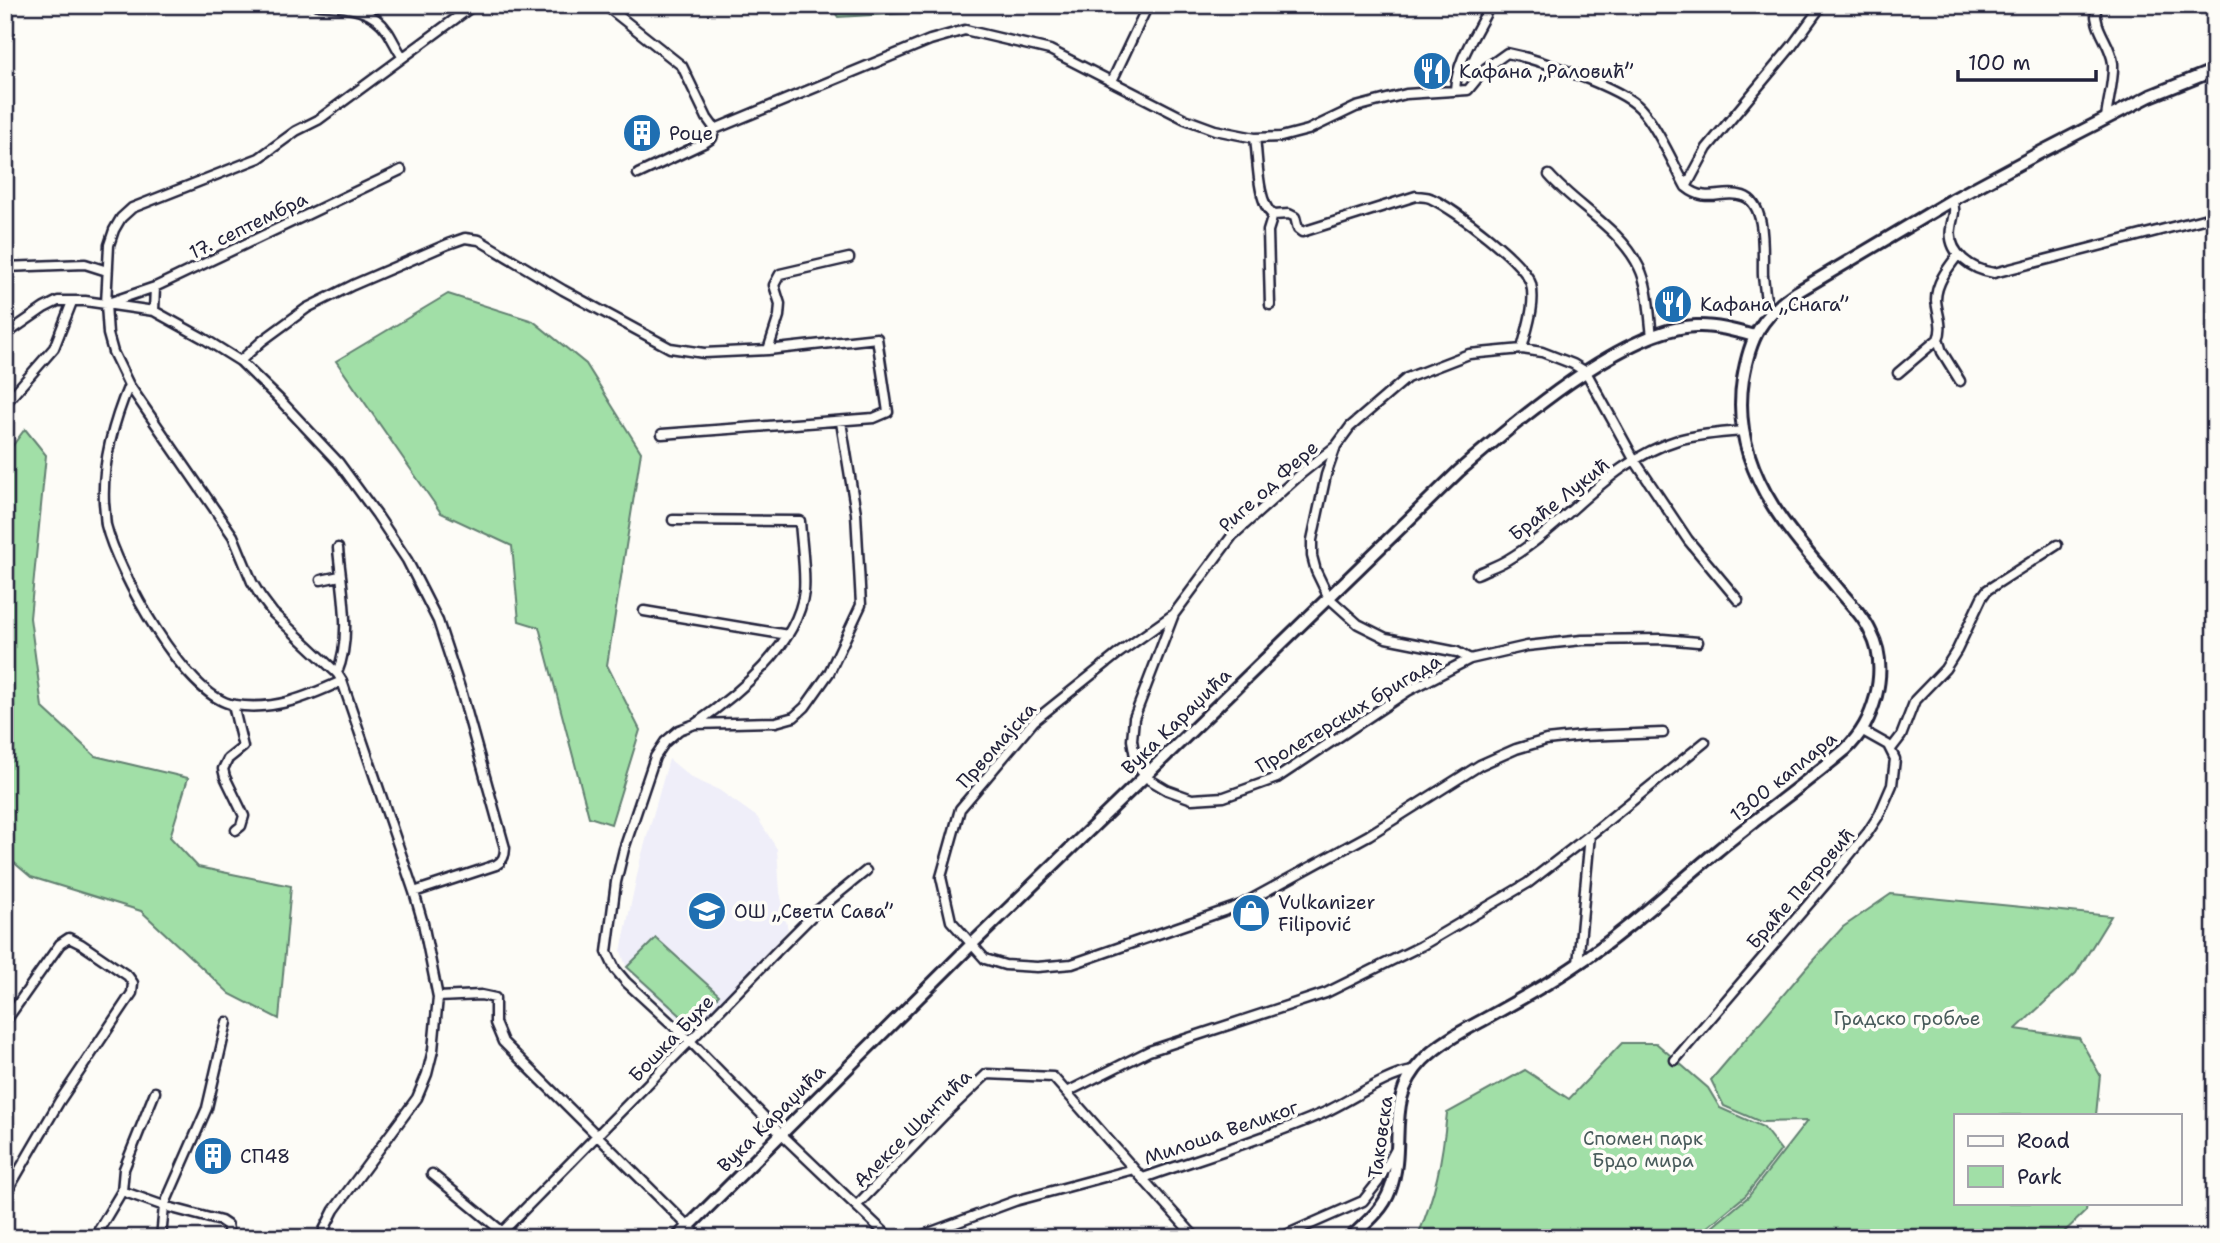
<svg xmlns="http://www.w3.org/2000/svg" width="2220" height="1243" font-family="'Shantell Sans',sans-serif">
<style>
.built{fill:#efeef9}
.green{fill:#a1dfa7;stroke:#628071;stroke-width:2}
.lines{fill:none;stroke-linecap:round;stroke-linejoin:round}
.minor-casing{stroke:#22223b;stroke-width:13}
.tertiary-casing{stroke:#22223b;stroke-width:16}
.minor{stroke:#fdfcf7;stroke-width:8}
.tertiary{stroke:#fdfcf7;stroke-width:10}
.labels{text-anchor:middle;stroke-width:7;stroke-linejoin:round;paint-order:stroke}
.poi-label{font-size:19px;fill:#22223b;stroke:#fdfcf7;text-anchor:start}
.street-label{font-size:19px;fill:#22223b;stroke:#fdfcf7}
.park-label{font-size:19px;fill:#485b5b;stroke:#fdfcf7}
</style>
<rect width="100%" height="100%" fill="#fdfcf7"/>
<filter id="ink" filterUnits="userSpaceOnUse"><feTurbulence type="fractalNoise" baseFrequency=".0143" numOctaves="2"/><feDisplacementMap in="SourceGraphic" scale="14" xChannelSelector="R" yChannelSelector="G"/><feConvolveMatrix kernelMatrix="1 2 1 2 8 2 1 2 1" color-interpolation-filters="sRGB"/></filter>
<g filter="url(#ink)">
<path class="built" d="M669,759L692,778L719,790L757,817L777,849L780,892L788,930L691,1031L627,969L621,951L640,861Z"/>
<path class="green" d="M830,5H903L906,13L838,17Z
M448,294L533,321L586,364L641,452L607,665L640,730L611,824L589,817L539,627L519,621L512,546L441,513L336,361Z
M25,429L46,455L30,618L42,707L95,756L188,778L170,837L198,867L291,886L279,1019L230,994L141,911L31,877L5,855V456Z
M1891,894L2111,916L2076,973L2016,1029L2079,1038L2100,1075L2096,1115H1956V1203H2087L2086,1211L2058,1238H1699L1748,1197L1807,1121L1761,1122L1724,1106L1711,1080L1806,968L1843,927Z
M656,938L719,995L691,1025L627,967Z
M1622,1043H1656L1708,1088L1720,1108L1763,1127L1781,1150L1746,1195L1694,1238H1417C1436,1193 1442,1162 1447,1113L1525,1070L1569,1099Z"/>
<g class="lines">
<defs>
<path id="minor" d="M318,5C344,7 372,7 388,32C393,40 397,49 402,56
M605,5L682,66L707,118L715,129
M2096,5C2093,30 2110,41 2113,63C2114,81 2108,100 2106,118
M1112,81L1148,5
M1455,90C1457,58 1477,33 1490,5
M715,129L930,40L965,30L1050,50L1185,119L1215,130L1255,138L1281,137L1308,130L1356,107L1406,94L1468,90L1486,68L1507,53C1537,59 1620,87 1640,108C1656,125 1674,165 1686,187C1708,205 1722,189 1743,196C1768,204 1762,255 1763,276C1764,289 1766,301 1769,313
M1255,138C1258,159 1257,203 1273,215L1289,214L1295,217L1298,229L1302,232L1416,196C1421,197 1427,196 1432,199C1454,209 1524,261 1531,284C1536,305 1527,328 1522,349
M638,174L706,142L712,138L715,129
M1549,175C1577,207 1620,228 1639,267C1649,287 1649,314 1652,336
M1686,187L1707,148L1792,46L1822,5
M1952,200C1957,211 1952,218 1951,228C1947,254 1973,270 1994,273L2215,216
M1958,255C1948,268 1936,283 1936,300C1937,314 1944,326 1938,339L1942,352L1960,381
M5,267L85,264L107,271
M108,303L155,287L401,170
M1270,305L1268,231L1273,215
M154,311L155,287
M5,335L44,308L58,301H85L154,311L203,338L240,361L279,399L339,463L377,515L407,560L438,621L462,694L505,848C505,856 503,861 496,865L414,892
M768,350L779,316L780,304L774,285L780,274L849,258
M240,361L262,341L307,308L353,285L448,244L465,238L479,240L563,290L670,348L704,353L768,350L877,338L888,412L874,418L662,434
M1898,373L1938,339
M129,385C113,423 102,462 104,503C105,510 105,518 106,525C117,570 185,698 235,705C274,711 307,697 342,681
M5,404L54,348L72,302
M841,422L856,513L861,605L829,673L805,707L794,717L776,722L695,724L679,730L665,742L655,757L624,849L616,882L607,952L615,969L626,982L690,1041L781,1134L890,1238
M1336,446L1302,473L1232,536L1174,614L1134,718L1132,740L1136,762L1145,777L1167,790L1192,799L1224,797L1277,778L1408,691L1470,659L1527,646L1582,640L1663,639L1698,642
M673,520L800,521C801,541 806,571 804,591C798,645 737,695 695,724
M1477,574C1487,569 1497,566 1507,560C1567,525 1608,461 1678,440C1699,434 1721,433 1742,431
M321,580L340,576
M644,611L788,635
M1174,614L1119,653L1034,721L960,809L941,877L951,921L985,959L1005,965L1037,967L1072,964L1241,905L1369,835L1480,765L1516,749L1546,740L1583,736L1663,733
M1470,659L1457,652L1386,638L1358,624L1329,598L1316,571L1312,556V540L1326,475L1336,446L1350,427L1407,378L1469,354L1522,349L1542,352L1573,364L1586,372L1635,461L1688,540L1738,600
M337,673C353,635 341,587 338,548
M233,705L243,747L228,759L223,769L225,777L244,816L241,826L236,830
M1891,749L1901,736L1915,700L1945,669L1957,650L1982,597L1987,590L2057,545
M1578,964L1590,835
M438,997L481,995L495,998V1023L503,1042L700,1238
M5,1022L60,944L69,938L81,944L128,976L133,983L132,993L59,1102L5,1195
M1675,1060L1830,879L1868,832L1879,815L1892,785L1895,759L1888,745L1863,731
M155,1092L124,1169L122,1191L164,1206L221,1221L227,1225L230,1238
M1067,1092L1149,1051L1326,993L1421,946L1528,883L1590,835L1705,742
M432,1174L510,1238
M1143,1178C1203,1157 1264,1139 1321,1114C1349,1102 1386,1074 1414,1071
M857,1205L945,1114L987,1074L1053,1077L1134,1169
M503,1231L690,1041L778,950L818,910L866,871
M94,1238L122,1191
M161,1238L164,1206L207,1108L227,1022
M323,1238L324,1230L334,1210L417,1098L427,1074L433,1050L438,997L423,923L414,892L342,681L337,673L273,613L261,597L252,582L233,536L129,385L113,352L108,334L106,304L109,245L114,230L121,218L132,208L259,158L296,131L318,120L474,5
M915,1238L1015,1201L1134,1169L1196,1238
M1279,1238L1363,1201L1378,1182L1396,1149"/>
<path id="tertiary" d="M677,1238L971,945L1459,471C1513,424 1623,329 1696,326C1715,325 1736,331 1754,336
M1350,1238C1365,1224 1383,1210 1390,1190C1407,1144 1383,1101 1423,1060C1441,1042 1463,1031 1485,1019C1516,1002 1547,985 1576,965C1626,932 1670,890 1716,852C1758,817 1803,785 1845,750C1862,734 1870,718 1876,696C1881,675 1881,652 1871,633C1864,617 1851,604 1839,590C1817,563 1792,537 1773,506C1749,468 1736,424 1743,379C1750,337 1761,316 1797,292L1952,200L2043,151L2150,96L2215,70"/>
</defs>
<use href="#minor" class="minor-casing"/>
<use href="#tertiary" class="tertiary-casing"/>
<use href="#minor" class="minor"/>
<use href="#tertiary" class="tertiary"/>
</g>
</g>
<defs>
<symbol id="restaurant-disc" viewBox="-11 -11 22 22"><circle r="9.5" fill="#1f6fb2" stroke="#fdfcf7"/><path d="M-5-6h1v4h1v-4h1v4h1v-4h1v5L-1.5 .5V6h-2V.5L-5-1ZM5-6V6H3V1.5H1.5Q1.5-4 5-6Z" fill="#fff"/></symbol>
<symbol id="building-disc" viewBox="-11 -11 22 22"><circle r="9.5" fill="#1f6fb2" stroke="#fdfcf7"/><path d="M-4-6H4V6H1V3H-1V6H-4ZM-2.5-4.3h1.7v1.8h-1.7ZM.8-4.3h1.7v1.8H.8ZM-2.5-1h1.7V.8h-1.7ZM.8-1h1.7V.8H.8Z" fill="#fff"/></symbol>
<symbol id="school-disc" viewBox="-11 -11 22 22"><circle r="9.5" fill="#1f6fb2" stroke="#fdfcf7"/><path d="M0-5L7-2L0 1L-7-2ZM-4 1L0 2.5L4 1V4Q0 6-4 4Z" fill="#fff"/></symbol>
<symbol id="shop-disc" viewBox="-11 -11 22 22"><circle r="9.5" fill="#1f6fb2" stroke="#fdfcf7"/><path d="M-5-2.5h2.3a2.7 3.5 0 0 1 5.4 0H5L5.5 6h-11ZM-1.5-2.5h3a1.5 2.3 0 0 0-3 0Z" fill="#fff"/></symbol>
</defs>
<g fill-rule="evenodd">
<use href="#restaurant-disc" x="1410" y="49" width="44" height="44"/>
<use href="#building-disc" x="620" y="111" width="44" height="44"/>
<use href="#restaurant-disc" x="1651" y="282" width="44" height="44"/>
<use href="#school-disc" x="685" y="889" width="44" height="44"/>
<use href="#shop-disc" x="1229" y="891" width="44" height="44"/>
<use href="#building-disc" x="191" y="1134" width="44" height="44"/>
</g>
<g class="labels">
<g class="poi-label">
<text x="1459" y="78">Кафана „Раловић”</text>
<text x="669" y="140">Роце</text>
<text x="1700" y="311">Кафана „Снага”</text>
<text x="1278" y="909">Vulkanizer<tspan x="1278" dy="22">Filipović</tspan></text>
<text x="734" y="918">ОШ „Свети Сава”</text>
<text x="240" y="1163">СП48</text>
</g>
<g class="street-label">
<text transform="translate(248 225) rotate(-26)" y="7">17. септембра</text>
<text transform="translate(1268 486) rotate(-42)" y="7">Риге од Фере</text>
<text transform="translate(1559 499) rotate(-38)" y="7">Браће Лукић</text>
<text transform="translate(1348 713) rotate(-31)" y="7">Пролетерских бригада</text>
<text transform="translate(1176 721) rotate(-44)" y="7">Вука Караџића</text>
<text transform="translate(996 745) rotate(-48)" y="7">Првомајска</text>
<text transform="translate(1783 776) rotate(-39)" y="7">1300 каплара</text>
<text transform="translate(1800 888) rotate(-49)" y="7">Браће Петровић</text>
<text transform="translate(671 1038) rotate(-46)" y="7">Бошка Бухе</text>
<text transform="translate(771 1118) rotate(-45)" y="7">Вука Караџића</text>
<text transform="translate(912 1128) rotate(-45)" y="7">Алексе Шантића</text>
<text transform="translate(1221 1132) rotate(-19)" y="7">Милоша Великог</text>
<text transform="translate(1380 1137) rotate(-82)" y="7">Таковска</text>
</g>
<g class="park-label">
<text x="1907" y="1025">Градско гробље</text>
<text x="1643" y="1145">Спомен парк<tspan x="1643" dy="22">Брдо мира</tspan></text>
</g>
</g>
<rect width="2220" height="1243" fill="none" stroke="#fdfcf7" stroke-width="28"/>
<rect x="14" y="14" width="2192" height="1215" fill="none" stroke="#22223b" stroke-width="2.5" filter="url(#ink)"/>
<rect x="1954" y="1114" width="228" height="91" fill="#fdfcf7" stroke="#a5a5ac" stroke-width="2"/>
<rect x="1968" y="1136" width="35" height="10" fill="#fdfcf7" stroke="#a5a5ac" stroke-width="2"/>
<text x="2017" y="1148" font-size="21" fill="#22223b">Road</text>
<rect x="1968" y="1166" width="35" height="21" fill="#a1dfa7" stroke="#a5a5ac" stroke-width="2"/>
<text x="2017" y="1184" font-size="21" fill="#22223b">Park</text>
<path d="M1958 70v10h138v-10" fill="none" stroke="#22223b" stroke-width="3.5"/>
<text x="1968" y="70" font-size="21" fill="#22223b" stroke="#fdfcf7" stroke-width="5" paint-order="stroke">100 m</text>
</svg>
